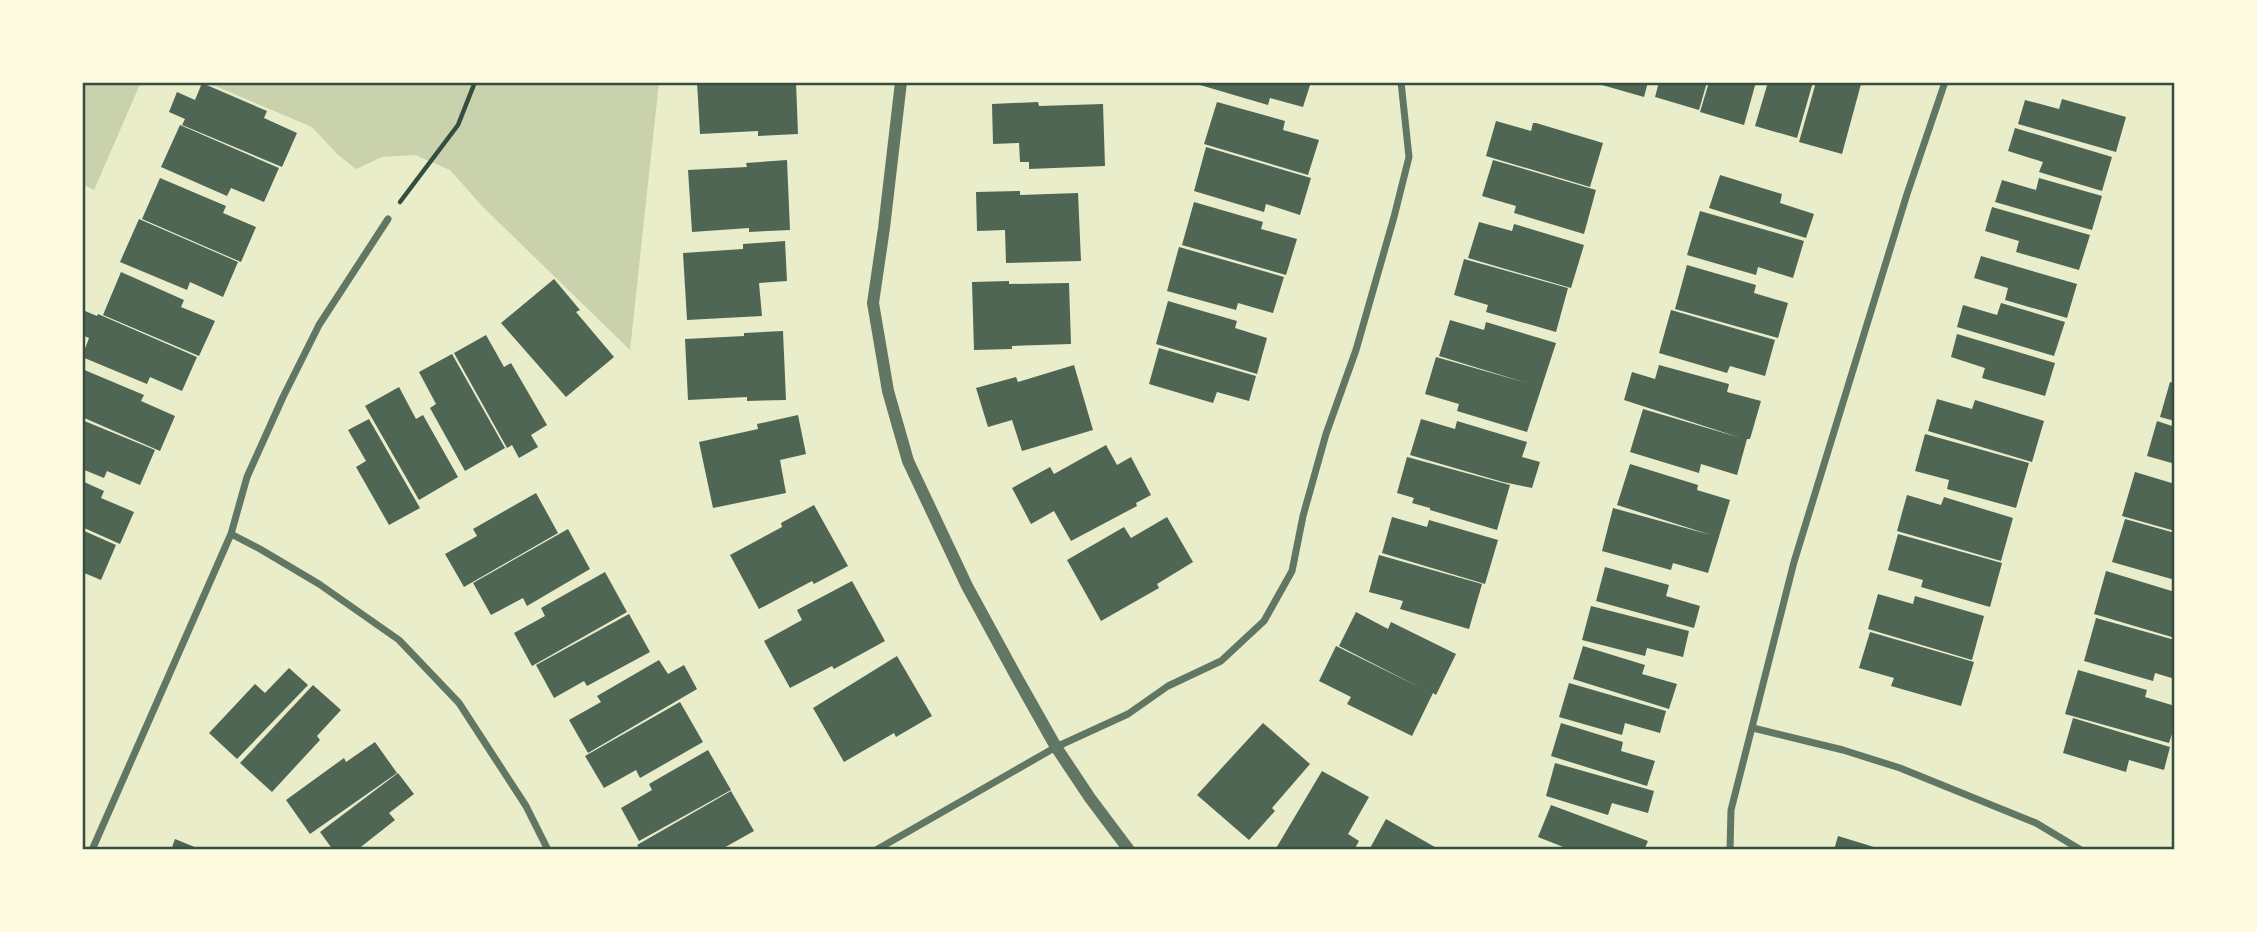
<svg xmlns="http://www.w3.org/2000/svg" width="2257" height="932" font-family="Signika,sans-serif">
<style>
.green{fill:#cad2ad}
.building{fill:#4f6655}
.lines{fill:none;stroke-linecap:round;stroke-linejoin:round}
.path{stroke:#344e41;stroke-width:4.5}
.minor{stroke:#617663;stroke-width:7}
.tertiary{stroke:#617663;stroke-width:12}
.neatline{fill:none;stroke:#344e41;stroke-width:2.5}
</style>
<rect width="100%" height="100%" fill="#e9edc9"/>
<path class="green" d="M82,82H141L94,190L82,184Z
M206,82H659L630,350L483,207L450,170L415,155L382,157L356,169L337,154L312,127Z"/>
<path class="building" d="M697,82H796L798,134L758,136V131L700,134Z
M1201,82H1311L1303,107L1270,98L1268,105L1200,85Z
M1603,82H1648L1644,97L1602,85Z
M1659,82H1707L1699,110L1655,97Z
M1709,82H1756L1744,125L1700,112Z
M1768,82H1813L1797,138L1755,126Z
M1816,82L1861,84L1842,154L1799,142Z
M202,83L267,111L264,118L297,133L282,167L182,125L185,119L169,112L177,92L195,100Z
M2062,99L2126,117L2116,152L2018,124L2025,100L2059,109Z
M1038,102L1039,106L1103,104L1105,166L1029,169V162H1020L1019,143L993,144L992,104Z
M1217,102L1285,121L1283,130L1319,140L1308,175L1204,144Z
M1496,121L1531,131L1533,123H1536L1603,143L1590,187L1486,156Z
M180,125L279,168L264,202L231,188L227,196L161,167Z
M2015,128L2112,157L2102,191L2039,172L2043,162L2008,151Z
M1206,147L1311,178L1300,215L1266,204L1264,212L1194,191Z
M787,160L790,230L749,232V228L692,232L688,170L747,167L746,163Z
M1493,160L1596,190L1584,234L1514,213L1516,206L1482,196Z
M1720,175L1782,194L1780,203L1814,214L1806,238L1709,208Z
M160,178L226,206L223,213L256,227L241,262L142,219Z
M2039,178L2102,196L2092,230L1995,202L2002,180L2036,190Z
M1020,191V195L1078,193L1081,261L1006,263L1005,230L977,231L976,192Z
M1194,202L1263,222L1261,229L1297,239L1286,275L1182,245Z
M1992,207L2090,235L2079,270L2016,252L2019,241L1985,231Z
M1700,211L1804,241L1793,278L1758,267L1756,275L1687,255Z
M139,219L238,262L223,297L190,282L187,290L120,262Z
M1479,222L1512,231L1514,224L1584,245L1571,288L1468,258Z
M785,241L787,281L759,283L762,316L687,320L683,253L743,249V244Z
M1179,247L1284,277L1273,313L1238,303L1236,310L1167,291Z
M1981,256L2077,284L2067,318L2005,300L2008,288L1974,278Z
M1464,259L1568,288L1556,332L1486,312L1488,305L1454,295Z
M1687,265L1756,285L1754,293L1788,303L1778,338L1675,309Z
M121,272L184,300L181,307L215,321L199,356L103,315Z
M554,279L580,310L576,312L614,357L566,397L501,323Z
M1009,281V284L1069,283L1071,344L1012,346V349L974,350L972,282Z
M1168,301L1237,321L1235,328L1267,338L1257,374L1156,344Z
M2001,303L2065,322L2054,356L1957,327L1963,305L1997,315Z
M1671,310L1775,340L1765,376L1730,366L1727,373L1659,353Z
M85,311L97,316L98,314L197,357L182,391L150,377L147,384L82,357L89,338L82,335V317Z
M1450,320L1484,330L1486,322L1556,343L1527,432L1457,411L1459,404L1425,394L1436,357L1527,383L1439,356Z
M783,331L786,400L747,401V397L688,400L685,339L744,336V333Z
M1957,334L2055,363L2045,396L1982,378L1985,368L1951,357Z
M486,335L504,367L511,363L547,425L531,435L538,447L519,458L512,445L507,448L454,353Z
M1159,348L1256,376L1249,401L1217,392L1213,403L1149,384Z
M452,354L505,448L465,471L430,408L436,404L419,372Z
M1074,365L1093,430L1022,451L1012,420L988,427L976,388L1016,377L1018,382Z
M1659,365L1729,384L1727,392L1761,401L1750,439H1747L1737,475L1701,464L1699,473L1630,452L1643,409L1741,438L1624,400L1632,372L1655,379Z
M82,369L144,395L141,401L175,416L160,451L82,417Z
M2170,382L2175,383V421L2160,417Z
M399,387L416,419L423,415L458,477L419,500L365,406Z
M1937,399L1972,409L1975,400L2044,421L2032,462L1928,431Z
M798,415L806,454L780,460L786,493L713,508L699,442L758,429L757,424Z
M369,419L420,508L389,525L356,467L366,461L348,430Z
M1421,419L1455,429L1457,421L1527,442L1522,457L1540,462L1532,488L1503,482L1410,455Z
M82,420L155,450L140,485L107,471L104,478L82,469Z
M2157,421L2175,427V464L2147,456Z
M1925,434L2029,463L2016,508L1947,489L1949,480L1915,471Z
M1106,445L1117,465L1131,457L1151,495L1136,503L1137,506L1071,541L1054,511L1031,524L1012,488L1050,467L1054,474Z
M1407,457L1510,485L1497,530L1430,510V508L1412,503L1414,498L1397,493Z
M1630,464L1698,485L1697,490L1730,500L1708,573L1673,563L1671,570L1602,551L1613,508L1711,535L1617,505Z
M2135,472L2175,484V531L2122,516Z
M82,481L104,491L101,498L134,512L120,544L82,527Z
M536,493L558,533L464,587L445,554L477,536L473,529Z
M1907,495L1941,505L1944,497L2013,518L2001,561L1897,531Z
M814,505L848,566L814,584L812,581L759,609L730,555L782,527L781,523Z
M1167,517L1193,562L1157,584L1159,588L1101,621L1067,560L1124,527L1131,538Z
M1392,517L1427,527L1429,520L1498,540L1485,584L1382,553Z
M2125,519L2175,533V580L2112,562Z
M568,529L590,569L527,606L523,598L491,615L473,583Z
M82,530L116,545L101,580L82,572Z
M1898,534L2002,563L1990,607L1921,587L1923,580L1888,570Z
M1379,555L1482,584L1469,629L1400,609L1403,601L1369,592Z
M1605,567L1669,585L1666,596L1700,606L1694,628L1596,601Z
M2106,571L2175,592V638L2094,614Z
M605,572L627,612L532,666L514,633L545,616L541,608Z
M852,581L885,641L834,669L832,666L790,688L764,641L802,620L797,610Z
M1878,594L1913,604L1915,596L1984,616L1972,660L1868,629Z
M1591,606L1689,631L1683,657L1647,648L1645,656L1582,640Z
M1356,612L1388,629L1391,622L1456,654L1436,695L1433,693L1412,736L1347,704L1351,697L1319,681L1336,646L1421,688L1339,646Z
M629,614L650,652L587,686L584,681L554,698L536,665Z
M2096,618L2175,640V679L2155,673L2153,681L2084,661Z
M1870,632L1974,662L1961,706L1891,686L1894,678L1859,668Z
M1583,646L1645,665L1642,674L1677,684L1669,709L1573,679Z
M897,656L932,716L896,737L894,733L844,762L813,708Z
M659,660L668,674L684,665L697,689L588,753L569,720L601,702L597,696Z
M289,668L308,685L237,759L209,733L255,684L265,693Z
M2078,670L2147,690L2145,697L2175,706V725L2169,743L2065,714Z
M1569,683L1666,711L1660,733L1625,723L1622,735L1559,717Z
M313,685L341,710L317,736L320,740L272,792L240,763Z
M680,702L703,742L640,778L636,770L604,788L585,756Z
M2073,718L2170,747L2164,770L2129,760L2126,772L2063,753Z
M1263,723L1310,764L1272,808L1275,811L1249,840L1197,795Z
M1561,723L1623,742L1621,751L1655,761L1647,786L1551,756Z
M375,742L397,773L310,834L286,800L344,758L346,762Z
M708,750L731,790L639,841L621,808L652,790L649,784Z
M1555,763L1654,791L1648,813L1612,803L1608,815L1546,796Z
M1322,771L1369,797L1348,834L1359,841L1354,850H1275Z
M398,773L414,794L389,813L395,820L357,850H333L320,832Z
M731,791L754,831L720,850H640L637,845Z
M1551,805L1648,841L1644,850H1571L1538,837Z
M1386,819L1440,850H1369Z
M1838,836L1874,847L1873,850H1834Z
M175,839L202,850H171Z"/>
<g class="lines">
<path class="path" d="M400,202L458,125L475,82"/>
<path class="minor" d="M231,534L260,549L319,584L399,640L459,703L526,806L548,850
M1753,728L1843,750L1900,768L2036,823L2081,850
M92,850L231,534L247,477L283,397L319,325L388,219
M876,850L1056,747L1128,714L1168,686L1221,661L1264,621L1292,571L1303,516L1326,434L1356,350L1394,217L1409,157L1401,82
M1730,850L1731,810L1794,562L1907,194L1945,82"/>
<path class="tertiary" d="M901,82L884,228L873,303L888,391L908,461L967,586L1016,676L1056,747L1090,798L1129,850"/>
</g>
<rect width="2257" height="932" fill="none" stroke="#fefae0" stroke-width="168"/>
<rect x="84" y="84" width="2089" height="764" class="neatline"/>
</svg>
